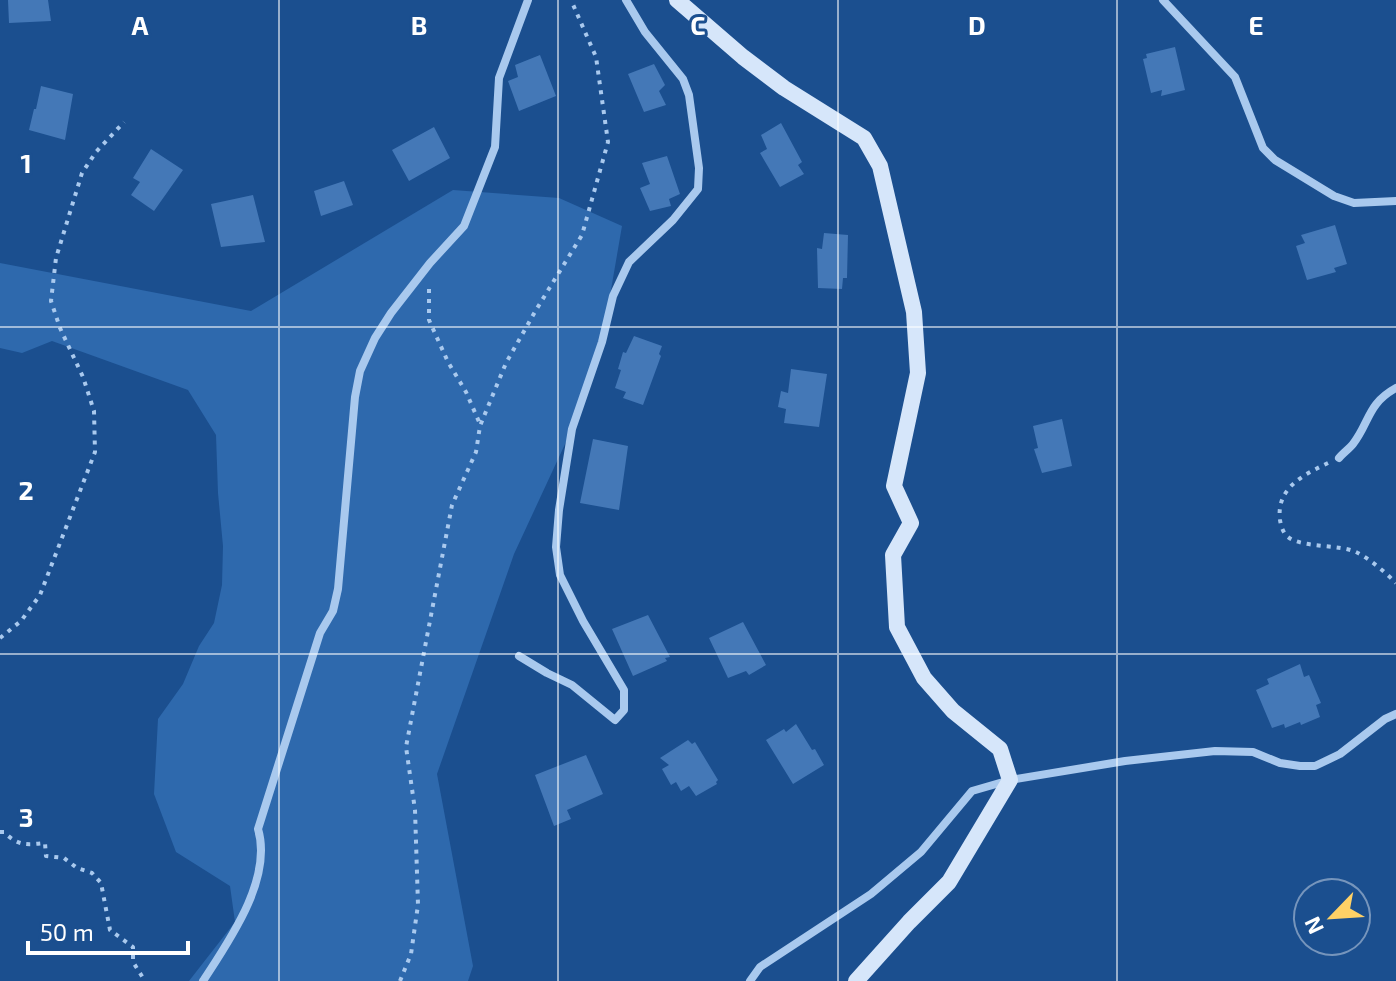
<svg xmlns="http://www.w3.org/2000/svg" width="1396" height="981" font-family="'Exo 2',sans-serif">
<style>
.green{fill:#2e69ad}
.building{fill:#4478b7}
.lines{fill:none;stroke-linecap:round;stroke-linejoin:round}
.path{stroke:#a9c9ee;stroke-width:4;stroke-dasharray:4 6;stroke-linecap:butt}
.street{stroke:#a9c9ee;stroke-width:8}
.secondary{stroke:#d6e6fa;stroke-width:16}
.grid{fill:none;stroke:#fff;stroke-width:2;stroke-opacity:0.55}
.grid-label{font-size:26px;text-anchor:middle;font-weight:bold;fill:#fff;stroke:#1b4f8f;stroke-width:6;stroke-linejoin:round;paint-order:stroke}
</style>
<rect width="100%" height="100%" fill="#1b4f8f"/>
<path class="green" d="M453,190L559,198L622,226L602,342L572,429L514,554L437,774L473,966L468,981H189L235,922L230,886L176,852L154,794L158,719L183,684L199,646L214,623L222,585L223,546L218,493L216,435L188,390L52,341L22,353L0,348V263L251,311Z"/>
<path class="building" d="M8,0H48L51,21L9,23Z
M1175,47L1185,90L1161,96L1162,90L1151,93L1143,59L1147,58L1146,54Z
M540,55L556,96L519,111L508,81L518,77L515,65Z
M654,64L665,85L659,91L666,105L644,112L628,74Z
M41,86L73,94L65,140L29,130L34,109H36Z
M781,123L802,162L798,165L804,174L780,187L760,153L767,149L761,135Z
M434,127L450,158L409,181L392,150Z
M151,149L183,170L154,211L131,195L140,182L133,178Z
M667,156L680,194L669,199L671,206L650,211L640,188L650,184L642,163Z
M344,181L353,205L321,216L314,191Z
M253,195L265,242L221,247L211,204Z
M1335,225L1347,264L1334,268L1336,272L1307,280L1296,246L1305,243L1301,235Z
M824,233L848,235L847,278H843L842,289L818,288L817,248L822,249Z
M634,336L662,346L659,354L661,356L643,405L623,398L626,392L615,388L621,370L618,369L623,352L626,353Z
M791,369L827,374L819,427L784,423L786,409L778,407L781,391L788,393Z
M1062,419L1072,466L1042,473L1034,449L1038,448L1033,426Z
M593,439L628,446L619,510L580,503Z
M648,615L670,657L665,658L667,661L633,676L612,629Z
M743,622L766,665L749,675L746,671L728,678L709,638Z
M1300,664L1304,677L1309,675L1321,703L1316,705L1320,717L1301,725L1300,722L1285,728L1284,724L1272,728L1256,690L1269,684L1267,679Z
M796,724L812,750L815,749L824,765L793,784L766,740L784,729L786,732Z
M688,740L692,744L695,742L718,780L716,782L717,784L696,796L689,786L681,791L676,782L671,785L662,769L669,765L660,758Z
M586,755L603,794L567,810L571,819L554,826L535,775Z"/>
<g class="lines">
<path class="path" d="M429,289V320L448,362L466,392L480,424
M1328,463C1303,475 1276,488 1280,520C1281,526 1283,533 1288,537C1302,548 1338,544 1356,552C1370,559 1385,572 1396,583
M0,638L21,621L40,595L95,452L94,411L83,377L60,328L51,301L56,258L82,173L96,152L124,122
M0,832H4C18,846 26,845 45,843L46,856L64,858L77,868L92,873L101,883L110,930L133,947V962L145,981
M400,981L411,954L418,905L415,810L406,747L452,505L476,452L480,426L506,363L536,310L582,235L608,142L596,57L571,0"/>
<path class="street" d="M1163,0L1235,77L1263,148L1275,160L1334,196L1354,203L1396,201
M1339,458C1343,453 1349,449 1353,444C1370,422 1367,404 1396,388
M519,656L547,673L572,685L615,720L624,710V690L583,621L560,575L556,547L559,510L572,429L602,342L613,296L629,262L673,220L698,189L699,168L689,95L683,79L645,32L626,0
M203,981C229,941 273,879 258,829L320,633L333,611L338,589L355,397L360,371L375,338L391,313L430,263L464,226L495,147L499,78L528,0
M750,981L760,967L871,894L921,852L972,791L1010,780L1125,761L1215,751L1253,752L1280,763L1300,766H1315L1340,754L1385,719L1396,714"/>
<path class="secondary" d="M677,0L743,57L784,88L864,138L880,166L914,312L918,373L894,486L911,523L893,555L897,627L924,678L953,711L1000,749L1010,780L949,882L909,922L856,981"/>
</g>
<path class="grid" d="M279,0V981M558,0V981M838,0V981M1117,0V981M0,327H1396M0,654H1396"/>
<g class="grid-label">
<text x="140" y="35">A</text>
<text x="419" y="35">B</text>
<text x="698" y="35">C</text>
<text x="977" y="35">D</text>
<text x="1256" y="35">E</text>
<text x="26" y="173">1</text>
<text x="26" y="500">2</text>
<text x="26" y="827">3</text>
</g>
<g transform="translate(1332 917) rotate(245)"><circle r="38" fill="#1b4f8f" stroke="#7695bc" stroke-width="2"/>
<path d="M0-6L14 30L0 20L-14 30Z" fill="#ffd166"/>
<text y="-12" font-size="22" font-weight="bold" text-anchor="middle" fill="#ffffff">N</text>
</g>
<path d="M28 941v12h160v-12" fill="none" stroke="#ffffff" stroke-width="4"/>
<text x="40" y="941" font-size="24" fill="#ffffff" stroke="#1b4f8f" stroke-width="6" paint-order="stroke">50 m</text>
</svg>
